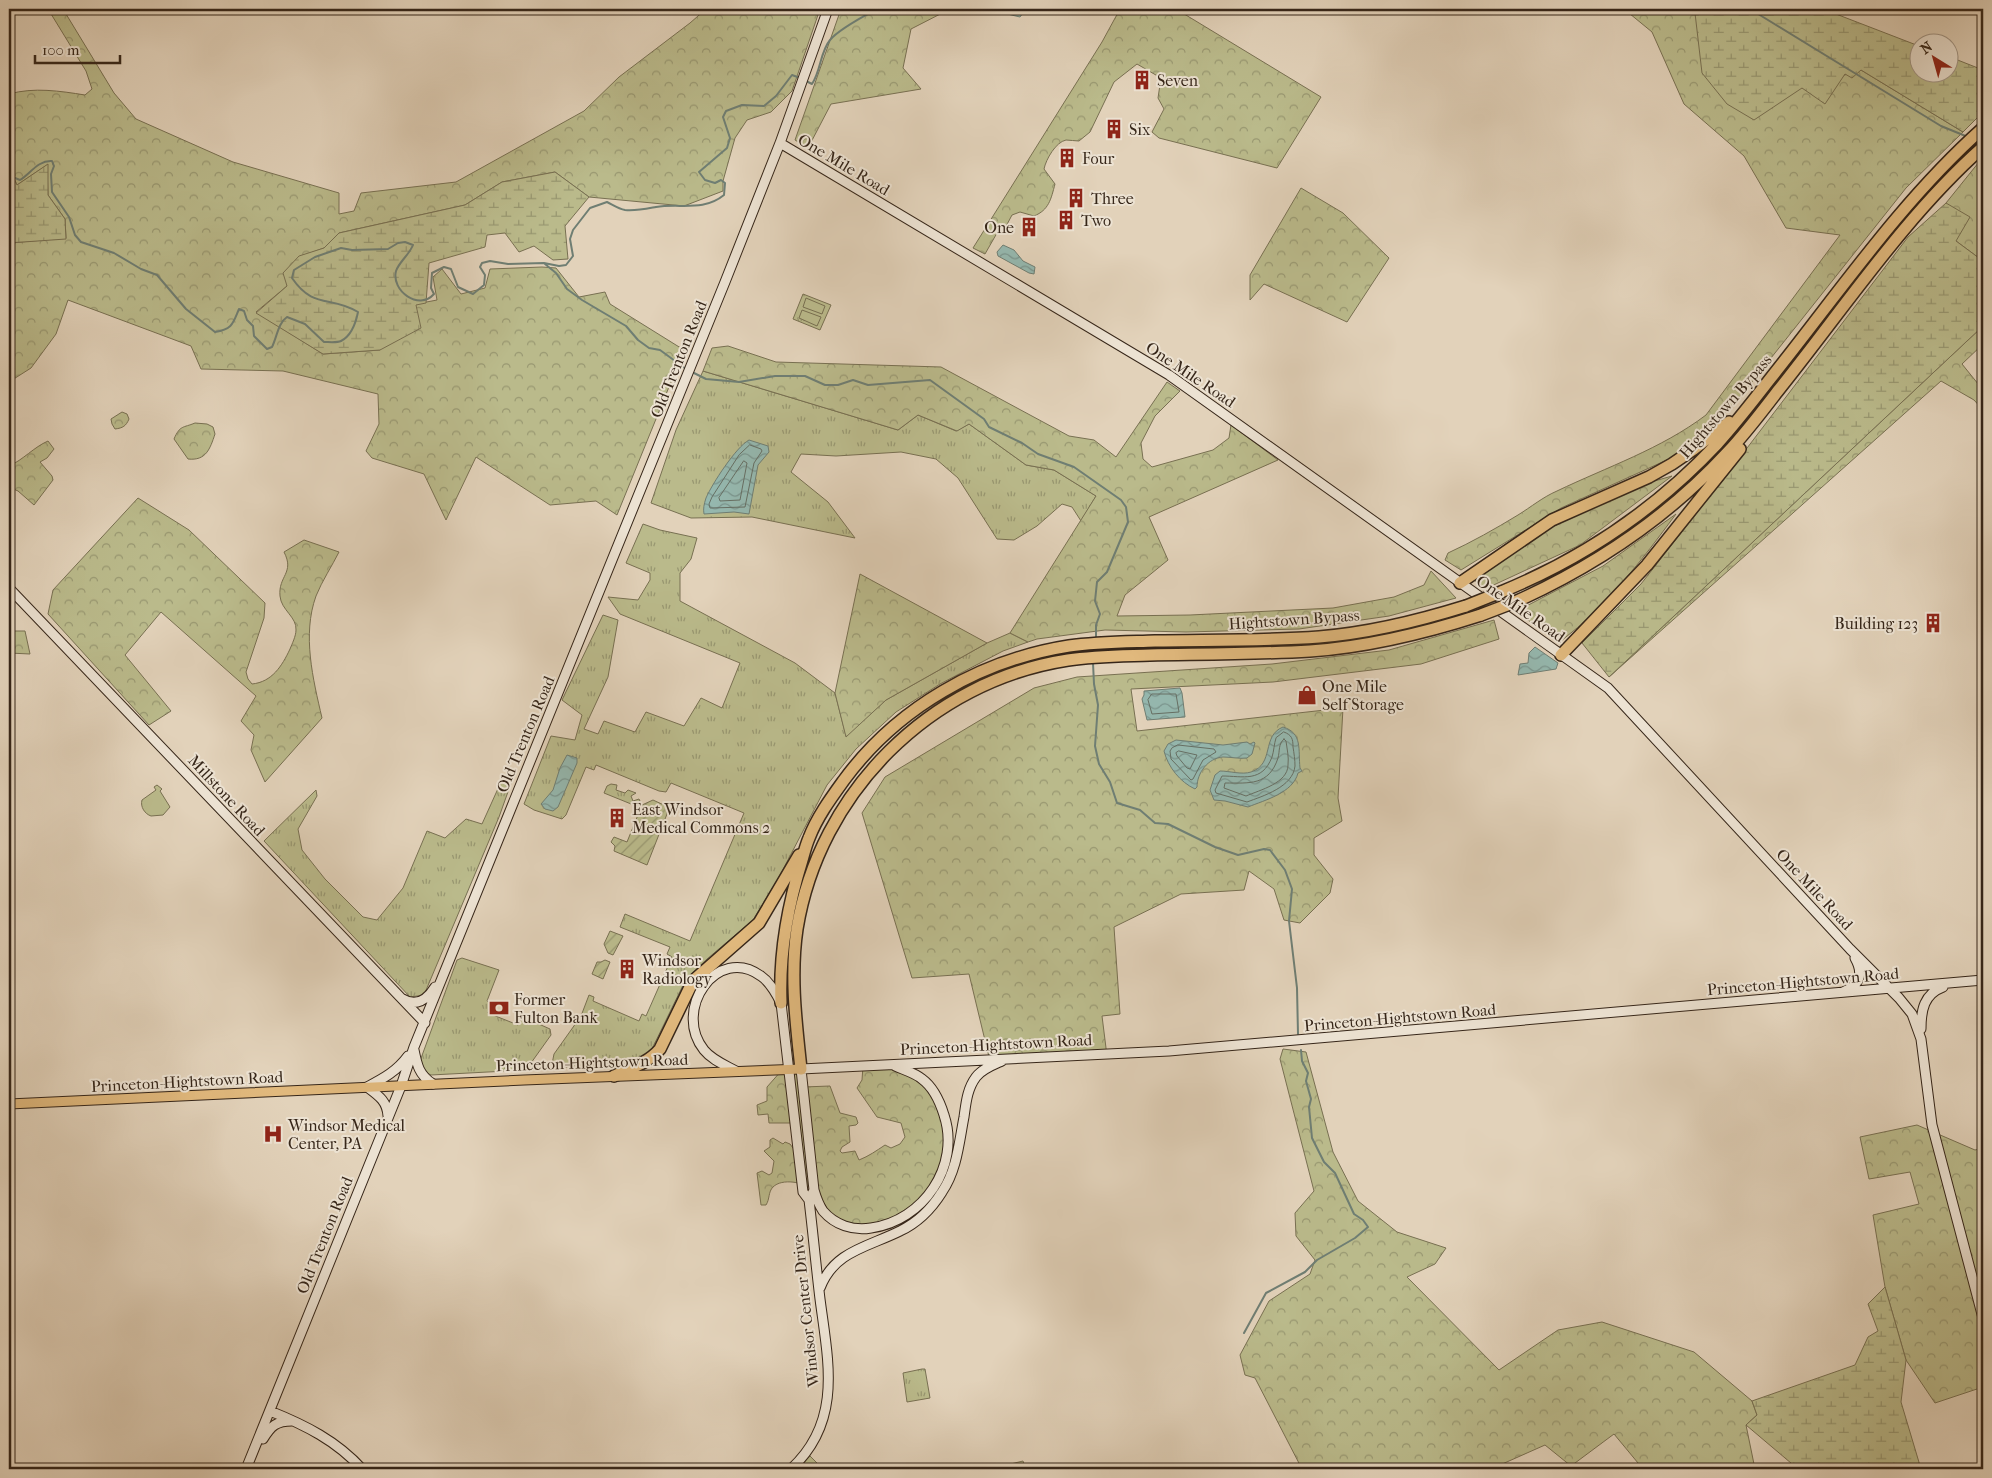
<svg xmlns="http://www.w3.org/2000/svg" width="1992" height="1478" font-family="'IM FELL French Canon',serif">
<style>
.grass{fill:url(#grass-tufts);stroke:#787052}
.forest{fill:url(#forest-crowns);stroke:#787052}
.wetland{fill:url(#wetland-marsh);stroke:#787052}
.garden{fill:url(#garden-furrows);stroke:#787052}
.pitch{fill:#baba8b;stroke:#787052}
.water{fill:url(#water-waves);stroke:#6f7e73}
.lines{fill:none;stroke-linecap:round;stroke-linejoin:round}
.shore{stroke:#666f64;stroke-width:1}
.stream{stroke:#6f7e73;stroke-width:2}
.secondary-casing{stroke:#362619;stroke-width:11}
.primary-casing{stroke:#362619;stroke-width:11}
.highway-casing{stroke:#362619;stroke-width:14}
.secondary{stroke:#ece2d2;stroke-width:9}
.primary{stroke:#e1b97d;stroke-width:9}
.highway{stroke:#e1b97d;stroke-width:11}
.highway-bridge-casing{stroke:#362619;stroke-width:14;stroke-linecap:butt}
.highway-bridge{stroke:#e1b97d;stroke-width:11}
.labels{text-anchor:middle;stroke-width:4;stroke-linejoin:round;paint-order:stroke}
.poi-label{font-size:16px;fill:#362619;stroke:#ece2d2;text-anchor:start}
.street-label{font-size:16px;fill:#362619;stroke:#ece2d2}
</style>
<defs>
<pattern id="grass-tufts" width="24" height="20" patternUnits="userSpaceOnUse" patternTransform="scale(1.25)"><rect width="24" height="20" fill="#baba8b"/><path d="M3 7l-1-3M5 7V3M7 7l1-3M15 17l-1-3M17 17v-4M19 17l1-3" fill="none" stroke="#989771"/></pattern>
<pattern id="forest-crowns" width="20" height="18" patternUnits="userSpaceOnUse" patternTransform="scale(1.25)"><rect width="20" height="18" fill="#baba8b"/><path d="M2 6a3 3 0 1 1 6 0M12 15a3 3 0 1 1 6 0" fill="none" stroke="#989771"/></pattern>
<pattern id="wetland-marsh" width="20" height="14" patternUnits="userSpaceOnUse" patternTransform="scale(1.25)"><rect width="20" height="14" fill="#baba8b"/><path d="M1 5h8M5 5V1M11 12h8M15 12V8" fill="none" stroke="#989771"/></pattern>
<pattern id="garden-furrows" width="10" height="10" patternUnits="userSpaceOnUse" patternTransform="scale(1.25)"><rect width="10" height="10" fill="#baba8b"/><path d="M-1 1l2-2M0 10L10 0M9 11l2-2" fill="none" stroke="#989771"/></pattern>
<pattern id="water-waves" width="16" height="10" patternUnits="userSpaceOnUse" patternTransform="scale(1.25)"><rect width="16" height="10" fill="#95b8af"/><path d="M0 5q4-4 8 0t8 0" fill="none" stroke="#7a958e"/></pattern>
</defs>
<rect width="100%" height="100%" fill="#e2d2ba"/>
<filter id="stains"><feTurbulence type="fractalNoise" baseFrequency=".004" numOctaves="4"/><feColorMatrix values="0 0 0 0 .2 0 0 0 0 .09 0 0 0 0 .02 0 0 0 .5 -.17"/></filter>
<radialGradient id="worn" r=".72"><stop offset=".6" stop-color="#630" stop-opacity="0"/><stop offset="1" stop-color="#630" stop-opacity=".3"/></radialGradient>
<path class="grass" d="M803,294L831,305L820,330L793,319Z
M703,371L898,430L918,415L956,431L969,424L1026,465L1054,470L1096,496L1081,521L1072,507L1062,504L1037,526L1014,540L997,539L958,478L936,459L901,452L836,456L801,454L791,472L828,502L855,538L752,517L691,518L651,503L676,430Z
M643,524L660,530L697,538L691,559L680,573V601L795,663L835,693L846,736L886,700L987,643L1010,633L1028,642L1003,651L940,684L896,712L856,749L827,785L778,879L753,920L707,959L686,979L650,1053L635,1061L557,1068L552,1064L554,1054L581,1016L589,995L594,997L593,1001L639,1021L642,1014L646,1016L672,957L667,954L670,947L620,927L625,914L690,941L744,813L671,783L666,792L659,791L596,765L594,770L586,767L566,815L562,819L534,810L524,804L551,736L575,740L582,715L562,700L603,615L618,620L608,677L584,729L598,734L604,721L635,732L646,712L684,726L701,698L722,708L740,663L620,614L608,597L638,600L650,580V573L626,563Z
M514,775L499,817L424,995L410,997L264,841L316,790L317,796L298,829L302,850L325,879L363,917L377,920L403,888L427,831L445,838L466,819L482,824L501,782Z
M611,784L617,785L616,790L625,793L628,790L636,793L631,796L633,801L639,799L642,805L641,808L604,793L607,786Z
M462,958L499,970L487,1001L491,1004L488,1013L518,1025L523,1017L550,1029L551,1035L526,1070L431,1075L424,1071L420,1061L457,960Z
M922,1369H925L930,1398L907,1402L903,1373Z"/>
<path class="forest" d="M48,9H63L114,93L136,119L233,162L339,193V214L354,211L361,193L456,182L584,111L619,77L690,23L706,9H820L792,91L771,112L747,120L735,138L723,181V191L684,206L589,197L555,172L502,182L465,205L339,233L324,248L299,257L287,286L256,312L323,354L380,350L416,304L437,300L433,277L442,269L461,294L485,288L490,269L542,267L556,268L579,297L605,292L610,304L684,350L617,515L596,501L550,505L476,457L446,520L424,474L372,458L366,451L379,424L378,394L283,371L201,369L191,346L68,300L56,334L31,368L9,382V243L66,238L65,219L48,195L47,165L17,185L9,168V94C34,87 60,91 85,95L92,89L86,71Z
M841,9H950L911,29L903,68L921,89L831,104L808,148L795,140Z
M1120,9H1176L1321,97L1277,168L1159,138L1152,132L1164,109L1158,98L1161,78L1137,64L1114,82L1090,132L1079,141C1075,141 1070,140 1066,140C1056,142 1046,159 1044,169L1055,184C1051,199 1049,210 1034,216L1020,212L1012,215L1004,230L997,233L985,254L973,248L1102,42Z
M1624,9H1692L1695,13L1802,88L1861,70L1963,132L1906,188L1748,387L1708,432L1669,459L1561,508L1461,570L1445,560L1448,553C1472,542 1495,529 1518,515C1531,507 1543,497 1557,491C1607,467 1661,449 1706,415L1840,235L1786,228L1744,156L1684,104L1652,32Z
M1983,157V261L1956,241L1946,203Z
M1301,188L1343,213L1389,258L1347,322L1264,284L1250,300V275Z
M1983,326V344L1962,364L1983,390V410L1974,400L1941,381L1609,677Z
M728,346L776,362L941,367L1069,436L1094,440L1116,457L1167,382L1180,391L1155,416L1141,443L1143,459L1152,467L1213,450L1229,438L1231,425L1278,460L1149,517L1168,560L1125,595L1117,616L1190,615L1333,608L1394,597L1424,585L1431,571L1456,598L1389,616L1299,629L1186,632L1105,630L1037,639L1028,642L1010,633L1096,496L1054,470L1026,465L969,424L957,431L918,415L898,430L703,371L712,348Z
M122,412L127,414L129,419C126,426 123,428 115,429L112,424L111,419Z
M195,423L207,424L213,427L215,434C210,449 206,461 188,459L174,439C180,425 183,428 195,423Z
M48,441L54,449L47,458L40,462L52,476L53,480L34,505L18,491L9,487V466C23,460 34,447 48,441Z
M1672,476L1580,545L1485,589L1474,580L1546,530L1637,486Z
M138,498L189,530L265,603L264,618L246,672L248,679L252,684C272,682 282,666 290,649C292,644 296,636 296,630C297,617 281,610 280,596C278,576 295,573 284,552L304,540L339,552C332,566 322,581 316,596C302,635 313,679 322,718L265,782L251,750L254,735L241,721L256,696L161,612L125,655L171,711L149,725L48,614L53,590Z
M1676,514C1642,560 1607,606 1561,641L1515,612L1603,566Z
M860,574L987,643L886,700L846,737L835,693Z
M1494,620L1499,639L1421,664L1273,682L1131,689L1137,731L1343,708L1338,798L1342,821L1314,838V855L1333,879L1330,893L1300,923L1284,920L1274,889L1249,871L1244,890L1181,894L1114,927L1120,1014L1102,1016L1107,1056L989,1057L969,974L912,978L862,813L885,777L1034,688L1077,677L1272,664L1389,650Z
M9,631H25L30,654L9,653Z
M1283,1049L1306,1052L1333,1152L1358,1201L1397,1232L1446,1248L1435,1264L1407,1277L1499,1370L1558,1330L1602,1322L1694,1352L1752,1401L1757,1415L1746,1425L1755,1469H1643L1614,1434L1571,1466L1545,1445L1491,1469H1302L1255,1378L1245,1375L1240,1355L1269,1301L1310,1274L1315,1260L1296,1236L1295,1213L1314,1191L1280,1059Z
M892,1065L921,1078L943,1110L946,1160L923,1202L876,1228L836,1222C830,1214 821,1196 813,1190C804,1182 782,1178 773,1187C768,1192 770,1199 766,1205H761L757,1173L762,1171L769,1175L772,1173L774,1161L764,1151L770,1147V1140L773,1138L783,1144L785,1142L790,1144L793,1148H798L795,1123H769L768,1114L758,1115L757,1105L767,1101V1087L782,1070L801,1069L803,1087L830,1086L840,1113L856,1117L858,1123L856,1125L849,1126L850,1142L842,1147L840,1151L842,1153L855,1151L859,1160C869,1156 876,1151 885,1145L891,1148L900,1144L905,1137L901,1123L877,1117L857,1088L862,1080L863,1066Z
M1917,1125L1975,1150L1983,1148V1387L1935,1403L1906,1360L1885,1287L1873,1215L1919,1204L1910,1172L1869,1179L1860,1137Z
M809,1455L823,1469H795Z
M1023,1461L1026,1469H990Z"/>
<path class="wetland" d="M1692,9H1823L1919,46L1920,72H1950V57L1983,70V99L1980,106L1983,109V112L1963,132L1861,70L1852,78L1845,74L1825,104L1802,88L1754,120L1727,104L1702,73L1695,13Z
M48,164V195L65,219L66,239L9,243V168L17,185Z
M555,172L589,197L565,226L568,259L553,260L534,246L519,252L505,233L487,235L485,247L429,263L426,303L416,305L421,328L380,350L323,354L256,313L287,286L283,273L299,256L324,248L339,233L465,205L502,182Z
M1946,203L1970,217L1956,241L1983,261V326L1609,677L1582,643L1641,584L1728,473L1908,237Z
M1885,1287L1906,1360L1901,1402L1921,1469H1798L1746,1425L1757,1415L1752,1401L1855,1365L1868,1337L1878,1331L1868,1304Z"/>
<path class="garden" d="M653,800L666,806L667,814L647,865L614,851L615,846L611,842L614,837L627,842L642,805Z
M610,931L623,936L613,955L608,953L604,944Z
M605,960L610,962L603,979L592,974L597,962H601Z"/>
<path class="pitch" d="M806,298L825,306L822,314L803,307Z
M802,310L821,317L817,326L799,318Z
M157,785L162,789L160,791L170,807L163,815L151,816C145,814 140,807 142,800L156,790L154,787Z"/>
<path class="water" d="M986,9H1026L1020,17Z
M1003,245L1014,250L1023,261L1035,267L1034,274L1029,273L998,256L997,252Z
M749,440L768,446L769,452L758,465L749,514L734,512L704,514C703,509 704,504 706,498C712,484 736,447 749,440Z
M1535,647L1558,663L1556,669L1518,675L1520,664L1528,663L1529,653Z
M1180,688L1182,693L1185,717L1147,720L1142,699L1144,695V691Z
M1283,727C1303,733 1298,750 1300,768L1302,771L1298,773C1293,793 1265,800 1248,807L1225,801L1214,800L1210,790L1215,775L1220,771C1230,771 1242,775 1251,772C1275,764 1261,736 1283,727Z
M1176,740L1223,745L1247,742L1250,744L1254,742L1255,743L1252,754L1247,758C1239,759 1231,757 1223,757C1208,758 1197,773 1197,787L1195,789C1180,782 1168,767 1164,751L1168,744Z
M567,755L577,758V763L558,807L553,811L545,809L541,804L553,790L560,768Z"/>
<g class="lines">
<path class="shore" d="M750,445L761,449L762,451L754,463L745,507L710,508L709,504L712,497L739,455Z
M744,461L747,463L740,500L720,501L719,498Z
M1152,694H1176L1179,712L1152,714L1148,700Z
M1284,732C1292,735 1293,739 1293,747C1294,753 1295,760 1295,766C1293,787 1263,796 1247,802L1216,793L1215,790L1222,776C1243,776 1262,783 1272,757C1274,751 1274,744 1276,738Z
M1284,739L1286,741C1287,749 1289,757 1288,765C1288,783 1260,790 1246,796L1224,788L1225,783C1249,783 1269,786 1278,758C1280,751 1278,744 1284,739Z
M1178,745L1214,749L1216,752L1203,760L1193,779L1191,780L1171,759L1170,751L1172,748Z
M1179,751L1197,755L1190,769L1187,768L1177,756L1176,753Z"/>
<path class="stream" d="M1750,9L1941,126L1968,137
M806,81L812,84C821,71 820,52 830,40C839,29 864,16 877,9
M9,158L11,162L10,176L20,180C30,174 38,160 52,161L54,166L51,174L52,192L69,217L75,235L81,242L114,253L141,269L157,275L186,309L215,332C233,329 233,323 239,309L244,311L247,320L253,326L254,336L267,349L272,347C277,337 278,323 287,317L305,324L324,342C329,342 337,343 341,341C351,336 356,322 358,312C330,295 314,310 292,278L294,270L315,257L341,248L352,250L388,249L398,243L405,242L413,245C409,255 399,262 396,271C391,291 419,311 434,294L431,288L432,273L444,267L451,269L458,287L473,294L484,285L485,275L480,267L482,263L490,261L508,264L544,263L559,266L566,265L573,256L570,239L573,230L590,208L607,202C613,205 619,209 625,210C636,211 645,209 656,207C680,203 703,212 724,195L725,183L721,180L715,183L705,180L699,172L727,148L730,138L723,117L726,111L742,105L764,106L776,96L792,75L800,78
M545,264L556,273L567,289L582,300L626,326L638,340L649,348L660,350L686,369
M692,372L706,379L739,382L775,376H805L825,385H838L853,380L868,385L930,380L984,419L989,427L1022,443L1038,454L1074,467L1121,500L1126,507L1128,522L1107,572L1097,582L1095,601L1100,614L1096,625V637
M1093,663L1094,684L1098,705L1095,746L1099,764L1110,782L1117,803L1140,810L1155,823L1168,824L1215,847L1238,855L1264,849L1270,850L1285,870L1292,889L1289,921L1297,988L1298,1034
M1244,1333L1266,1293L1305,1272L1317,1260L1355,1238L1368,1227L1363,1220L1354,1214L1335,1173L1324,1162L1312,1138L1309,1107L1311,1099L1306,1081L1308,1073L1302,1061L1301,1050"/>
<defs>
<path id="secondary" d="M780,143L1169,375L1608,688L1850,949L1899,998L1912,1014L1921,1039L1932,1125L1983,1318
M9,588L425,1023
M1843,992C1860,985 1864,974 1855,958
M403,999C416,1007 427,1000 435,987
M1921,1029C1921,1010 1924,994 1943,987
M414,1050C417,1065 419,1075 433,1084
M736,1071C725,1065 712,1060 704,1050C672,1010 717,944 761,976C770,982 776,993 781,1003L803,1192L809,1200
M388,1116C387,1101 379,1096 367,1087C384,1078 397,1071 408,1056
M814,1190C816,1197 819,1205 823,1211C835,1225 853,1231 871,1228C923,1221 961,1166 944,1115C940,1102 933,1087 922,1079C915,1073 904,1070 895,1066
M820,1288C834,1251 868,1247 900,1231C917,1223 932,1208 942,1192C957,1170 959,1143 964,1117C966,1103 967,1089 976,1077C982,1069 993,1065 1002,1061
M270,1411C305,1425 337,1441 362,1469
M263,1439C271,1426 276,1421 292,1421
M246,1469L401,1086L414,1047L725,282L780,143L828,9
M791,1469C843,1421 828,1361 820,1299C816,1266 813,1233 809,1200L814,1190L801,1069L1169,1051L1983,980"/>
<path id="primary" d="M9,1104L524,1080L801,1069"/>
<path id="highway" d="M1460,583L1552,520L1649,477L1672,464L1694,449L1729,422
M1501,592C1584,558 1656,509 1717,444C1736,423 1753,401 1770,379C1838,294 1901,201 1983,128
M1515,602C1595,566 1667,518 1727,453C1745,434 1761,413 1777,392C1843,310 1905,216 1983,147
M1561,655L1647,565L1740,449
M781,1003C779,953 787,908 802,860C804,853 806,845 809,838C817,817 831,798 844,780C897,708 980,660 1069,646C1097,642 1127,642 1155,641C1210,640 1265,641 1319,637C1369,633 1418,621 1466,606
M801,1069C796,1022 790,976 797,929C819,793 930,681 1068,660C1095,656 1122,656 1150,655C1203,654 1257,654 1310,651C1369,647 1425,633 1481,615
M614,1076C631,1068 648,1063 660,1049L693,981L759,923L799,855"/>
</defs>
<use href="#secondary" class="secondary-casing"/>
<use href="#primary" class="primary-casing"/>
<use href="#highway" class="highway-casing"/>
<use href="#secondary" class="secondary"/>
<use href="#primary" class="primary"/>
<use href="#highway" class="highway"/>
<defs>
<path id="highway-bridge" d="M1466,606L1501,592
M1481,615L1515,602"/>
</defs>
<use href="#highway-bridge" class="highway-bridge-casing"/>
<use href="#highway-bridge" class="highway-bridge"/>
</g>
<defs>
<symbol id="building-bare" viewBox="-9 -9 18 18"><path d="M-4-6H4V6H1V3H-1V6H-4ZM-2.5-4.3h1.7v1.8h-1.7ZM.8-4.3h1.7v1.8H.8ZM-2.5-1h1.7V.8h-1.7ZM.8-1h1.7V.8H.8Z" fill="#8f2418" stroke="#ece2d2" stroke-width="2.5" paint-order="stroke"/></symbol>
<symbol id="shop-bare" viewBox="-9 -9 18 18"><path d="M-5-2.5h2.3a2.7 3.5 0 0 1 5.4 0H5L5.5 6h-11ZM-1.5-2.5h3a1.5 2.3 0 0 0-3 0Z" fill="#8f2418" stroke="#ece2d2" stroke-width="2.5" paint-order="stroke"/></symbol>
<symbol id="bank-bare" viewBox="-9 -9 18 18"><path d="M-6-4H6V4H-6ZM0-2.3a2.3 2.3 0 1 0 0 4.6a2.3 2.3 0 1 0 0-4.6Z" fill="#8f2418" stroke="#ece2d2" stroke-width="2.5" paint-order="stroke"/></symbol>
<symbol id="hospital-bare" viewBox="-9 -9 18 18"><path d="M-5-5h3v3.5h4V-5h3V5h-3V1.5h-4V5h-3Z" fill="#8f2418" stroke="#ece2d2" stroke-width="2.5" paint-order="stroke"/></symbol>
</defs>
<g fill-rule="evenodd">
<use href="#building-bare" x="1128" y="66" width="28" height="28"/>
<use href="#building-bare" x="1100" y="115" width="28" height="28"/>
<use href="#building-bare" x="1053" y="144" width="28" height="28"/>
<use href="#building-bare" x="1062" y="184" width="28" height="28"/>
<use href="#building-bare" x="1052" y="206" width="28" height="28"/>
<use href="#building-bare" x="1015" y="213" width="28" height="28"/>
<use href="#building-bare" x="1919" y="609" width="28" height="28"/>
<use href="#shop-bare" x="1293" y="681" width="28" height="28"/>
<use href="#building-bare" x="603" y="804" width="28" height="28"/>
<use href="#building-bare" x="613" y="955" width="28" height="28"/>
<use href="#bank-bare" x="485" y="994" width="28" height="28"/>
<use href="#hospital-bare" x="259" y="1120" width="28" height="28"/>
</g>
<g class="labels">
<g class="poi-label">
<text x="1157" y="86">Seven</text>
<text x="1129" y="135">Six</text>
<text x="1082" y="164">Four</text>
<text x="1091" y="204">Three</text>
<text x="1081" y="226">Two</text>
<text x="1014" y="233" text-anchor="end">One</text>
<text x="1918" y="629" text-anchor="end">Building 123</text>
<text x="1322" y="692">One Mile<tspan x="1322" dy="18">Self Storage</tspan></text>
<text x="632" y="815">East Windsor<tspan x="632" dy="18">Medical Commons 2</tspan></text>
<text x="642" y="966">Windsor<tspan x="642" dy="18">Radiology</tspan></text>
<text x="514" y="1005">Former<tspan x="514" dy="18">Fulton Bank</tspan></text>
<text x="288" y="1131">Windsor Medical<tspan x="288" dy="18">Center, PA</tspan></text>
</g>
<g class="street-label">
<text transform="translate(844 164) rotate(31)" y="6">One Mile Road</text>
<text transform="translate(678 359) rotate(-68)" y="6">Old Trenton Road</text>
<text transform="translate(1191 374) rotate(34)" y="6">One Mile Road</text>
<text transform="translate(1725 406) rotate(-49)" y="6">Hightstown Bypass</text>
<text transform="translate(1521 608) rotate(35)" y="6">One Mile Road</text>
<text transform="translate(1294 619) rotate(-4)" y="6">Hightstown Bypass</text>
<text transform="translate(525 734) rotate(-67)" y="6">Old Trenton Road</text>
<text transform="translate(227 795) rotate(47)" y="6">Millstone Road</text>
<text transform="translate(1815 889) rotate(47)" y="6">One Mile Road</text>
<text transform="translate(1803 981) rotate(-5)" y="6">Princeton-Hightstown Road</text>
<text transform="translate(1400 1017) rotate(-5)" y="6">Princeton-Hightstown Road</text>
<text transform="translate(996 1044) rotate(-3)" y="6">Princeton-Hightstown Road</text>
<text transform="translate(592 1062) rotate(-2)" y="6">Princeton-Hightstown Road</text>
<text transform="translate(187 1081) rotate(-3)" y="6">Princeton-Hightstown Road</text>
<text transform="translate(324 1235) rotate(-68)" y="6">Old Trenton Road</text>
<text transform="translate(805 1311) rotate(-96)" y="6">Windsor Center Drive</text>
</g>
</g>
<rect width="1992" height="1478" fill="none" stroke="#e2d2ba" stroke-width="30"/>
<rect x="10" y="10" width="1972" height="1458" fill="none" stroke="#362619" stroke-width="2.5"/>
<rect x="15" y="15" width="1962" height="1448" fill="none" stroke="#362619"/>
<g transform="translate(1934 58) rotate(323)"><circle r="24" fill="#ece2d2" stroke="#a39788"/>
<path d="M0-4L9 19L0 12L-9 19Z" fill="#8f2418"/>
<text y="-8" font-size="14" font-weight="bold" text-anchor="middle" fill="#362619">N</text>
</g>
<path d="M35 55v8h85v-8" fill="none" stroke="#362619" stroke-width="2.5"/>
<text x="42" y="55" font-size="15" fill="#362619" stroke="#ece2d2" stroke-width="4" paint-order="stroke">100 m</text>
<rect width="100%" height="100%" filter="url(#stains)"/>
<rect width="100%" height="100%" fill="url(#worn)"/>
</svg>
